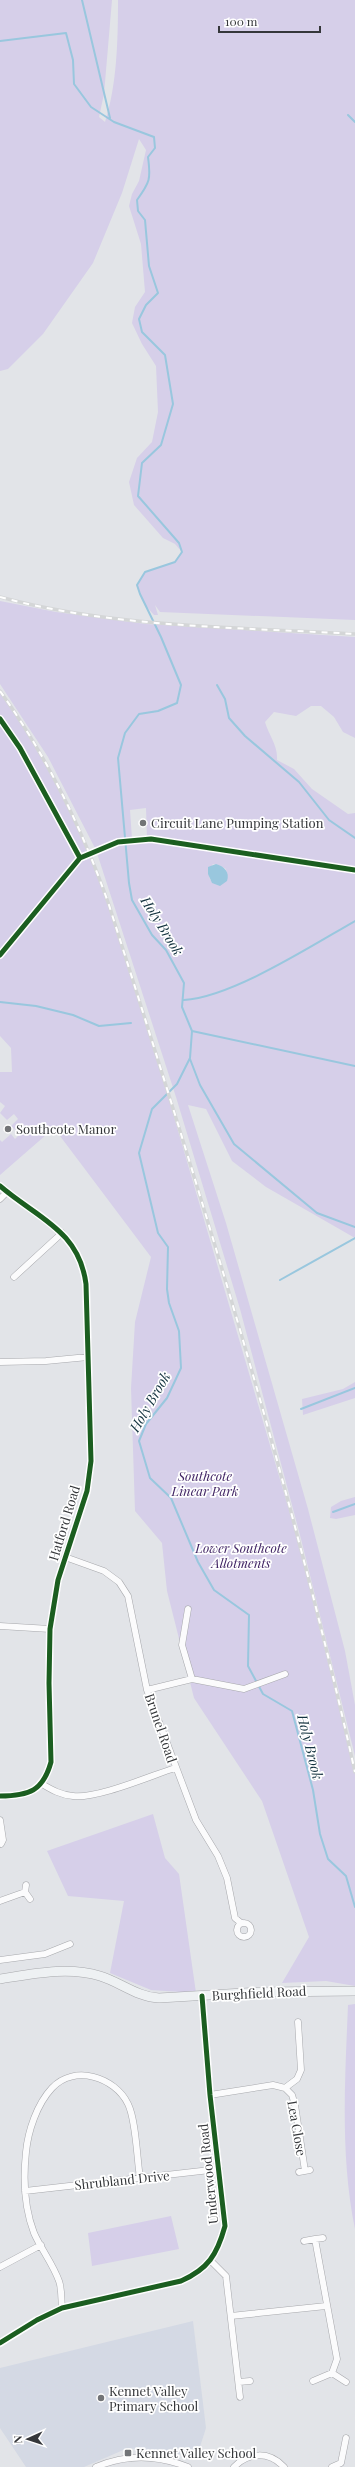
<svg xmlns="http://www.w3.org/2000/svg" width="355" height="2467" font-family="'Playfair Display',serif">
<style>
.built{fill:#d4d9e4}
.green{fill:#d6cfe9;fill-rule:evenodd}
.water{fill:#99c7de}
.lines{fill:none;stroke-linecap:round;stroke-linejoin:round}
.stream{stroke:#99c7de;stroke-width:2}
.street-casing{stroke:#a7a8ac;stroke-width:7}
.secondary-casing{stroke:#a7a8ac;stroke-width:10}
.street{stroke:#fbfbfc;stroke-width:6}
.secondary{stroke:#eef1f3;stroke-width:9}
.rail-casing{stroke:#d4d6d7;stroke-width:3.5}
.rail{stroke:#fff;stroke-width:2;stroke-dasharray:6;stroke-linecap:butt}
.cycleway-casing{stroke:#fff;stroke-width:8}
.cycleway{stroke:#1b5e20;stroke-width:5}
.poi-dot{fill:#727477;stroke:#fff;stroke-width:1.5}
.labels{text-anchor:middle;stroke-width:3.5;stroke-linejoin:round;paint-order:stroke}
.poi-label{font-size:13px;fill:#35373a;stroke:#fff;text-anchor:start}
.park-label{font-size:13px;font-style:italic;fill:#402464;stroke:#fff}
.street-label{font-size:13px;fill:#35373a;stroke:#fff}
.water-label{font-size:14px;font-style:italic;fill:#13323f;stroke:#fff}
</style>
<rect width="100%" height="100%" fill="#e2e4e8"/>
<path class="built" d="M193,2321L206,2428L197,2456L128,2448L84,2467H26L0,2428V2368Z"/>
<path class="green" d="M0,0H112L104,94L99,117L105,122C117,85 118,40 118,0H355V620L160,612L155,605L158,615H154L146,606L137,585L145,572L175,562L182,552L175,544L163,538L134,505L129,482L137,458L152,442L158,412L156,366L142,344L132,323L135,307L145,292L141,244L129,206L132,194L139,181L146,150L139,139L122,193L93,263L43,334L8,369L0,371Z
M0,601L56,612L146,624L355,637V738L343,732L334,717L321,706H311L296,716L274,712L265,722C269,736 278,745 277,760L294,769L312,789L348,814L355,813V1238L266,1187L232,1161L206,1109L188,1105L226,1223L308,1509L345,1651L355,1705V1756L301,1539L240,1309L176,1097L96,850L48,757L0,684ZM146,808L147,839H132L130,810ZM213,864L219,865L226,869L227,881L210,880L208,871Z
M0,691L28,732L61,788L75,818L109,905L167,1093L298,1541L355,1772V1986L326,1981L282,1983L309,1937L262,1801L194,1698L167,1591L162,1543L135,1511L131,1388L135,1322L151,1257L54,1128L0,1175V1140L2,1142L11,1134L15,1139L20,1134L11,1126L18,1119L14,1114L7,1120L0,1113L5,1106L0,1102V1072H12L11,1048L0,1036Z
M355,1382V1398L303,1415L302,1399L343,1389Z
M355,1497V1515L336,1519L330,1518L331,1507L341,1501Z
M153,1814L165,1858L179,1874L196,1993L151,1990L110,1973L124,1901L68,1896L47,1851Z
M355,2004V2229C340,2155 345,2080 348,2005Z
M171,2216L179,2249L92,2266L88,2233Z"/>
<path class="water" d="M216,864C224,866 230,872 227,881L220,886L212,883L208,874V867Z"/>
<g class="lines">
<path class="stream" d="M82,0L110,118
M0,41L66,33L73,60L74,84L91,107L114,122L154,137L155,148L148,157C151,179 150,182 137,200L138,211L145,220L149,266L158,293L146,305L139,319L142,332L165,355L173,404L161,445L142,463L138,496L179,543L182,552L175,562L145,572L137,585L140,594L161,637L181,685L177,703L158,711L139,714L125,733L118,758L129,883L132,900L152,935L166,950L184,983L182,1007L192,1031L190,1058L177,1084L152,1109L139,1153L158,1233L168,1247L167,1289L169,1303L179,1331L181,1368L167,1398L146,1424L139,1441L150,1478L171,1498L198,1562L214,1590L249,1615L248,1666L263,1694L292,1711L313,1790L320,1834L328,1859L346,1876L355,1907
M348,115L355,122
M217,685L225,699L229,718L245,736L299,782L329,820L355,838
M184,1000C232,997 311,946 355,921
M0,1002L36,1006L73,1015L99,1026L131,1023
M192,1031L355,1066
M190,1059L200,1085L234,1144L317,1213L355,1227
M280,1280L355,1238
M301,1409L355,1388
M333,1512L355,1504"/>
<defs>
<path id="street" d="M0,1186C37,1218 79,1230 86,1284L91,1461L87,1491L58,1580L50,1629L49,1683L51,1762C43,1791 29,1796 0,1796
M0,1199L7,1192
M14,1277L62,1233
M0,1362L46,1361L88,1357
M65,1557L104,1571L119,1582L128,1596L147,1690L196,1820L218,1856L227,1878L235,1918L241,1923
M188,1609L182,1645L192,1679
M0,1626L50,1629
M147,1690L192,1679L244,1689L285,1674
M42,1784C52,1790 61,1795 73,1796C97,1799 150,1776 175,1768
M0,1820L3,1840L1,1844
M26,1885L25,1892L30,1899
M0,1901L25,1892
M237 1930a7 7 0 1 1 14 0a7 7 0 1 1-14 0Z
M0,1960L45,1954L70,1944
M285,2088L292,2095L295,2105L305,2171
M210,2095L273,2085L285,2088L297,2079L301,2070L298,2022
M299,2172L310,2170
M25,2191L219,2169
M315,2239L323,2238
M304,2241L315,2239L337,2359L332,2373L313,2381
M211,2261L226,2276L240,2397
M0,2267L41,2245
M62,2308C61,2300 62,2289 59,2281C53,2264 41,2249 34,2233C24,2207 23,2180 26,2152C28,2131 37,2104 52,2088C74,2064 115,2077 128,2104C136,2120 137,2159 140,2178
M231,2316L326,2306
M0,2343L37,2320L62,2308L181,2281C208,2269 217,2255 225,2226L210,2095L202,1996
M332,2373L346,2382
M239,2382L250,2381
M96,2467C126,2454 158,2455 188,2467
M234,2467C249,2452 269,2451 284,2467
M332,2467L341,2463L346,2438"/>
<path id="secondary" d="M0,1979C32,1974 68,1966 100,1976C120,1982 137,1997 159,1998L260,1992L355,1991"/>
</defs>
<use href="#street" class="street-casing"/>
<use href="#secondary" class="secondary-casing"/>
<use href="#street" class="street"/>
<use href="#secondary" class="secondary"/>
<defs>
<path id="rail" d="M0,597C114,628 237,627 355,634
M0,691C48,758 82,828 109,905C200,1191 290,1479 355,1772"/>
</defs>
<use href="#rail" class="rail-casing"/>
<use href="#rail" class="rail"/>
<defs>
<path id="cycleway" d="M0,719L20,748L80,858
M0,955L80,858L118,842L151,839L355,870
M0,1186C37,1218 79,1230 86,1284L91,1461L87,1491L58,1580L50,1629L49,1683L51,1762C43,1791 29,1796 0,1796
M0,2343L37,2320L62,2308L181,2281C208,2269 217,2255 225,2226L210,2095L202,1996"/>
</defs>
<use href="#cycleway" class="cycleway-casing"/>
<use href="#cycleway" class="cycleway"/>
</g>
<g class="poi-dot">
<circle cx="143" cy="823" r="4"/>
<circle cx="8" cy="1129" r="4"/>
<circle cx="101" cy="2398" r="4"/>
<rect x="124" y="2449" width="8" height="8" rx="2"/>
</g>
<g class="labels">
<g class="poi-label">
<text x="151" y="828">Circuit Lane Pumping Station</text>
<text x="16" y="1134">Southcote Manor</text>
<text x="109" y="2396">Kennet Valley<tspan x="109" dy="15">Primary School</tspan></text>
<text x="136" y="2458">Kennet Valley School</text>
</g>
<g class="park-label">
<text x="205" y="1481">Southcote<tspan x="205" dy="15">Linear Park</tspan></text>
<text x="241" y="1553">Lower Southcote<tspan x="241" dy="15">Allotments</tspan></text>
</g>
<g class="street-label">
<text transform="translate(64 1523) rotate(-73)" y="5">Hatford Road</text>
<text transform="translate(161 1728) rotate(71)" y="5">Brunel Road</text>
<text transform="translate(259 1993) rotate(-3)" y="5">Burghfield Road</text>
<text transform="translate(297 2128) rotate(80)" y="5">Lea Close</text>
<text transform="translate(208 2174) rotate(-96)" y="5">Underwood Road</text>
<text transform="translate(122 2180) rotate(-6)" y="5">Shrubland Drive</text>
</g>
<g class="water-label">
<text transform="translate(162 926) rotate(58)" y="5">Holy Brook</text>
<text transform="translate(150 1402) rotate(-60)" y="5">Holy Brook</text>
<text transform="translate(310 1747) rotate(76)" y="5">Holy Brook</text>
</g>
</g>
<g transform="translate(28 2439) rotate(267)" stroke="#ffffff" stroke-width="3" paint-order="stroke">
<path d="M0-3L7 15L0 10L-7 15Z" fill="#35373a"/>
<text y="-6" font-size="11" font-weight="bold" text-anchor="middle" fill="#35373a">N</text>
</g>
<path d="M219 26v6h101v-6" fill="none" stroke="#35373a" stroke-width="2"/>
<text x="225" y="26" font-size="12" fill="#35373a" stroke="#ffffff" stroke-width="3" paint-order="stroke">100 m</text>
</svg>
